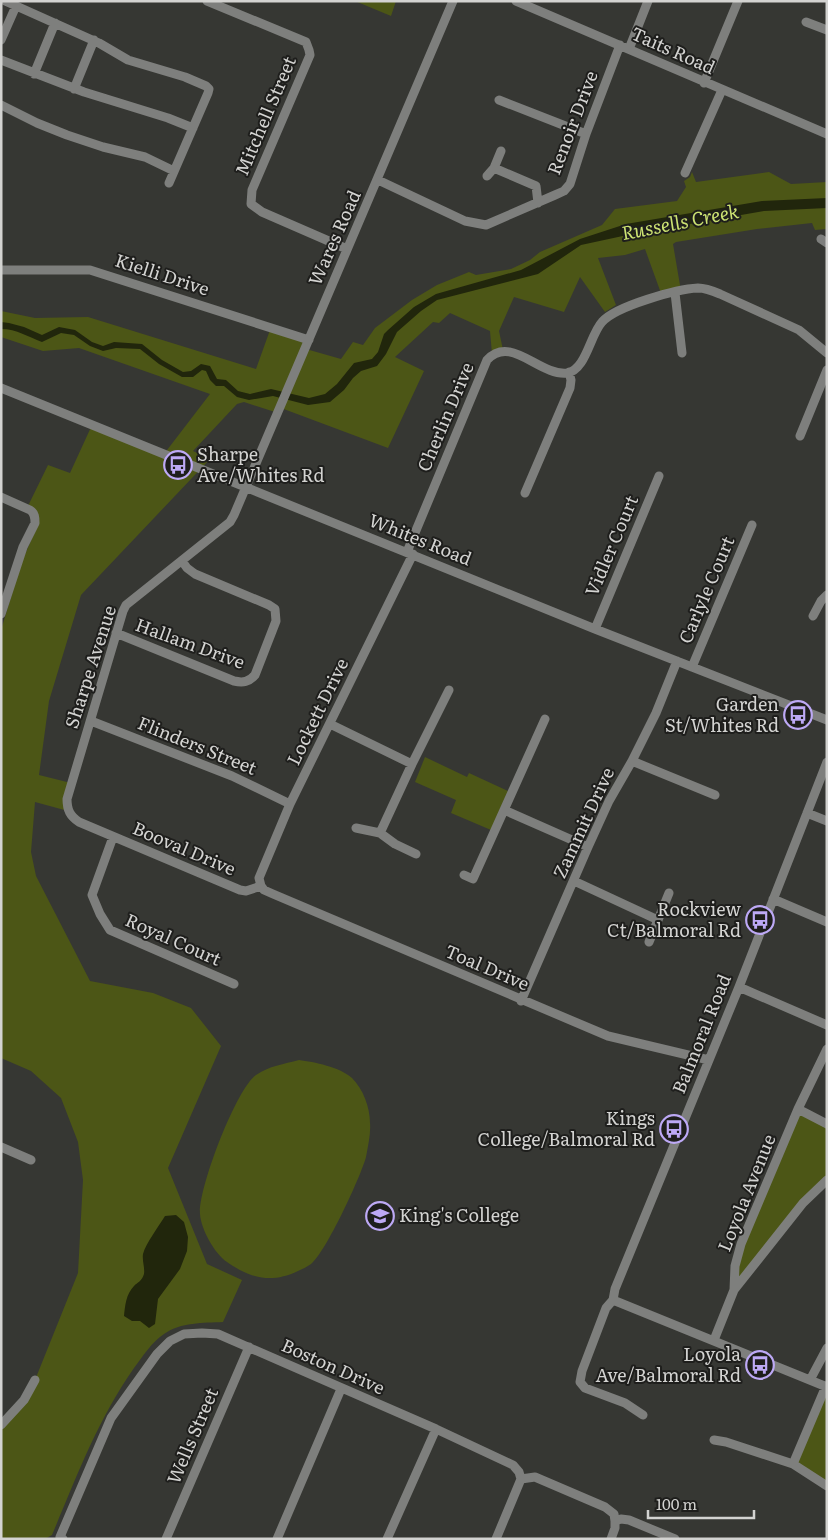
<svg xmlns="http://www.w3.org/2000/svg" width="828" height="1540" font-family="Literata,serif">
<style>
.green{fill:#4c5616}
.water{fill:#21260c}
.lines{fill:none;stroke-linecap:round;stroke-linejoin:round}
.minor{stroke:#7e7f7d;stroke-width:9}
.labels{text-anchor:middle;stroke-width:4;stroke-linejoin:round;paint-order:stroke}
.street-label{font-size:18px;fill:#d3d3d1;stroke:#1e1e1c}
.poi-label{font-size:18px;fill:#d3d3d1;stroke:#1e1e1c;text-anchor:end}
.water-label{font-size:19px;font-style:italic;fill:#cce272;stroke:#1e1e1c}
</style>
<rect width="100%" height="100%" fill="#363733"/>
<path class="green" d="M355,1H396L391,16Z
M692,172L696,182L769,172L791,184L827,182L826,229L815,230L812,223L757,229L676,242L673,244L681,291L662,296L645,249L625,255L598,258L616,305L605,312L580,277L564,312L514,297L499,331L503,350L492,354L490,331L450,313L439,323L433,322L395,357L424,371L388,448L281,408L278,413L244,402L237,404L193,451L210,459L81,595L49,701L39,775L71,783L68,811L35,802L31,852L36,876L90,981L153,993L191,1008L221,1046L168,1168L207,1264L242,1280L223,1322C203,1323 181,1322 164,1334C152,1342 143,1356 134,1368C98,1419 76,1478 52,1535L45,1539H1V1425L35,1380L78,1273L83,1180L78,1142L61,1098L31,1071L1,1058V630L22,561L38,525L27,508L48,465L70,473L92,425L164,454L210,394L79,348L43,351L1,337V311L35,318L88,317L256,369L270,330L308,342L306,349L341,359L353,342L363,345L375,328L412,300L437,285L469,272L476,275L511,269L530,260L540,252L602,225L615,209L677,201L686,187L684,181L690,177Z
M425,757L467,777L469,773L508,791L491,830L451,813L456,800L415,782Z
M299,1060C314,1062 340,1067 352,1078C363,1089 370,1107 370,1123C371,1133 368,1146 366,1157C361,1176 326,1252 311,1264C307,1267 302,1269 298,1271C271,1284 250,1278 227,1262C214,1253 201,1229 200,1214C198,1189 236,1089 256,1075C269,1066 284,1064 299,1060Z
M798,1109L827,1124V1180L734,1290L735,1266Z
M827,1387V1486L793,1464Z"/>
<path class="water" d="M827,198V208L764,211L632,234L581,245L538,274L437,300L421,311L397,332L386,354L377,366L361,371L353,378L344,390L330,402L308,405L273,396L249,400L237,397L224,386H216L210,380L206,371L202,370L193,377H182L159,364L140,349L116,348L103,351L90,346L74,335L61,333L42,342C28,337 17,329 1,329V322L9,323L24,327L42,335L59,327L75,330L92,342L103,346L114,342L142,344L162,360L183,372L191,371L201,364L210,366L217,379L226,380L238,391L250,394L271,389L309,398L325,394L337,384L354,363L372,359L378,352L384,334L388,330L414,307L436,294L521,270L580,239L626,224L762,201Z
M176,1215L184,1222L188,1237L187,1251L180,1269L158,1299L155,1324L149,1328L140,1321H132L124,1316C125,1306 126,1294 134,1286C138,1282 142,1281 144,1274C145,1268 142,1261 143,1254C146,1243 159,1226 165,1216Z"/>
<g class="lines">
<path class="minor" d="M5,1L99,43L128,60L185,77L206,86L209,89L208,93L169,183
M207,1L306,42L309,50L310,55L252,190L251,204L262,212L347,249
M516,1L827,134
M806,22L827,30
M1,40L16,6
M629,49L648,1
M1,60L84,92L168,118L193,128
M34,74L55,23
M704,83L738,1
M74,89L94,40
M499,100L586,134
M1,105L37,123L67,135L103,147L145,157L174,171
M494,168L536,186L538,203
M685,173L722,90
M487,176L494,168L501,151
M378,180L465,221L486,225L555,195L564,191L570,184L586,134L620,45
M821,239L827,243
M1,270H90L309,340
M675,293L682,353
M1,388L595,629L827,720
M800,436L827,370
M525,493L570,388L571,380L569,372
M1,497L30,510C35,513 35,518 35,523L23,547L1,614
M407,552L487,360C511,334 539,376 567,373C586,370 590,335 602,322C616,306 677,289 698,288C706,288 713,291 720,294L799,330L827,353
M813,616L821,601L827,595
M595,629L659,476
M116,633L234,681C243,683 249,682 255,675L276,621L275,609L269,605L195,574L187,568L182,561
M692,667L752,525
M91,721L232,776L290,804
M330,724L412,764L380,833
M632,761L715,795
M827,762L739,987L615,1289L613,1300L827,1387
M412,764L449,690
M504,810L588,847
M807,813L827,821
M356,828L380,833L395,844L416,854
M113,837L92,895L100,914L110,930L234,984
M464,875L473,879L545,719
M574,881L658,920
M261,886L246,891L240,890L79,822C70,816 67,810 67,799L123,611L126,605L230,522L234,515L453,1
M261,886L264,890L273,894L608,1036L709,1060
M261,886L259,878L290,804L413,554
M773,899L827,922
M649,942L669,893
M739,987L827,1025
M521,1001L588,847L609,801L632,761L656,713L677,661
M798,1109L827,1124
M1,1147L31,1160
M734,1290L735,1266L741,1244L798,1109L827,1049
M613,1300L606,1308L582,1371L580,1382L585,1388L625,1403L643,1415
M714,1340L734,1290L803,1203L827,1180
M810,1380L827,1348
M826,1386L793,1464L827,1486
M1,1425L24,1400L35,1380
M714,1440L726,1442L793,1464
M63,1539L60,1537L111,1418L157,1354L170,1341L184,1334L202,1333L218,1334L436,1429L513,1465L519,1472L521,1479L535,1477L605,1507L614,1514L615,1521L621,1519L629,1520L675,1539
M166,1539L249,1347
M277,1539L341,1389
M387,1539L436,1429
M496,1539L521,1479
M611,1539L615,1528V1521"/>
</g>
<defs>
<symbol id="bus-ring" viewBox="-11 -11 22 22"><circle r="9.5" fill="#1e1e1c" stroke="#bda9f5" stroke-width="1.5"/><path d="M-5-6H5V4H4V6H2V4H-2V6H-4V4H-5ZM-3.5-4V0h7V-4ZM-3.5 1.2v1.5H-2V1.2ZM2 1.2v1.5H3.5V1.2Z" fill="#bda9f5"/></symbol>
<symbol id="school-ring" viewBox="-11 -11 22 22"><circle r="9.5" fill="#1e1e1c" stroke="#bda9f5" stroke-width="1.5"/><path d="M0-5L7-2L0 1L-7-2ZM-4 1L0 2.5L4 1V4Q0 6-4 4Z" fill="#bda9f5"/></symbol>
</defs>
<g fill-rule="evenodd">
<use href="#bus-ring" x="162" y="449" width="32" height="32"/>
<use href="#bus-ring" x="782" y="699" width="32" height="32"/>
<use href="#bus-ring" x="744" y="904" width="32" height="32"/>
<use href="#bus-ring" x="658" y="1113" width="32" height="32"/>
<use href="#school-ring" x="364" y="1200" width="32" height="32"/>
<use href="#bus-ring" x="744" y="1349" width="32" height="32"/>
</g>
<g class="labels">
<g class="street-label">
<text transform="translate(673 51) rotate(24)" y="6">Taits Road</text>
<text transform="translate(266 116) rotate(-67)" y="6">Mitchell Street</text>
<text transform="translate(573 123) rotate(-69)" y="6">Renoir Drive</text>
<text transform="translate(335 238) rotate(-66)" y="6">Wares Road</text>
<text transform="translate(162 275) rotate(18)" y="6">Kielli Drive</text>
<text transform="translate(446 417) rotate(-67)" y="6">Cherlin Drive</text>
<text transform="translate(420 540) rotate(22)" y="6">Whites Road</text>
<text transform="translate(612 546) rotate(-67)" y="6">Vidler Court</text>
<text transform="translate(707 590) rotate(-67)" y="6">Carlyle Court</text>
<text transform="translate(190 644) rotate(20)" y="6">Hallam Drive</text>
<text transform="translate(91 667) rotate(-72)" y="6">Sharpe Avenue</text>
<text transform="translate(318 712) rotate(-64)" y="6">Lockett Drive</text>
<text transform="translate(197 746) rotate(22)" y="6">Flinders Street</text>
<text transform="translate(584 823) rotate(-65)" y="6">Zammit Drive</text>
<text transform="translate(184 849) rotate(23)" y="6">Booval Drive</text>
<text transform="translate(173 940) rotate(24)" y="6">Royal Court</text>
<text transform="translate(487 968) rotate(23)" y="6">Toal Drive</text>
<text transform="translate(702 1034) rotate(-68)" y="6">Balmoral Road</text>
<text transform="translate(747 1193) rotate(-68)" y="6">Loyola Avenue</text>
<text transform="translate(333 1367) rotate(24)" y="6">Boston Drive</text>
<text transform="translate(193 1436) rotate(-67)" y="6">Wells Street</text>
</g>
<g class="poi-label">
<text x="197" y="461" text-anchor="start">Sharpe<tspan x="197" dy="21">Ave/Whites Rd</tspan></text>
<text x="779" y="711">Garden<tspan x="779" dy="21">St/Whites Rd</tspan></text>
<text x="741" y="916">Rockview<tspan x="741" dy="21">Ct/Balmoral Rd</tspan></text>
<text x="655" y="1125">Kings<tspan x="655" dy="21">College/Balmoral Rd</tspan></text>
<text x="399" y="1222" text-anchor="start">King's College</text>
<text x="741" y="1361">Loyola<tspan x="741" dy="21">Ave/Balmoral Rd</tspan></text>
</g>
<g class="water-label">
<text transform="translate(680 222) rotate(-11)" y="7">Russells Creek</text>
</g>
</g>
<rect width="828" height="1540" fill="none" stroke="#d3d3d1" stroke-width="5"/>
<path d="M648 1510v8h106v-8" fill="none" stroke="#d3d3d1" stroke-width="2.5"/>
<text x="656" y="1510" font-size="15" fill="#d3d3d1" stroke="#1e1e1c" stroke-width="4" paint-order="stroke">100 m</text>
</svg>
